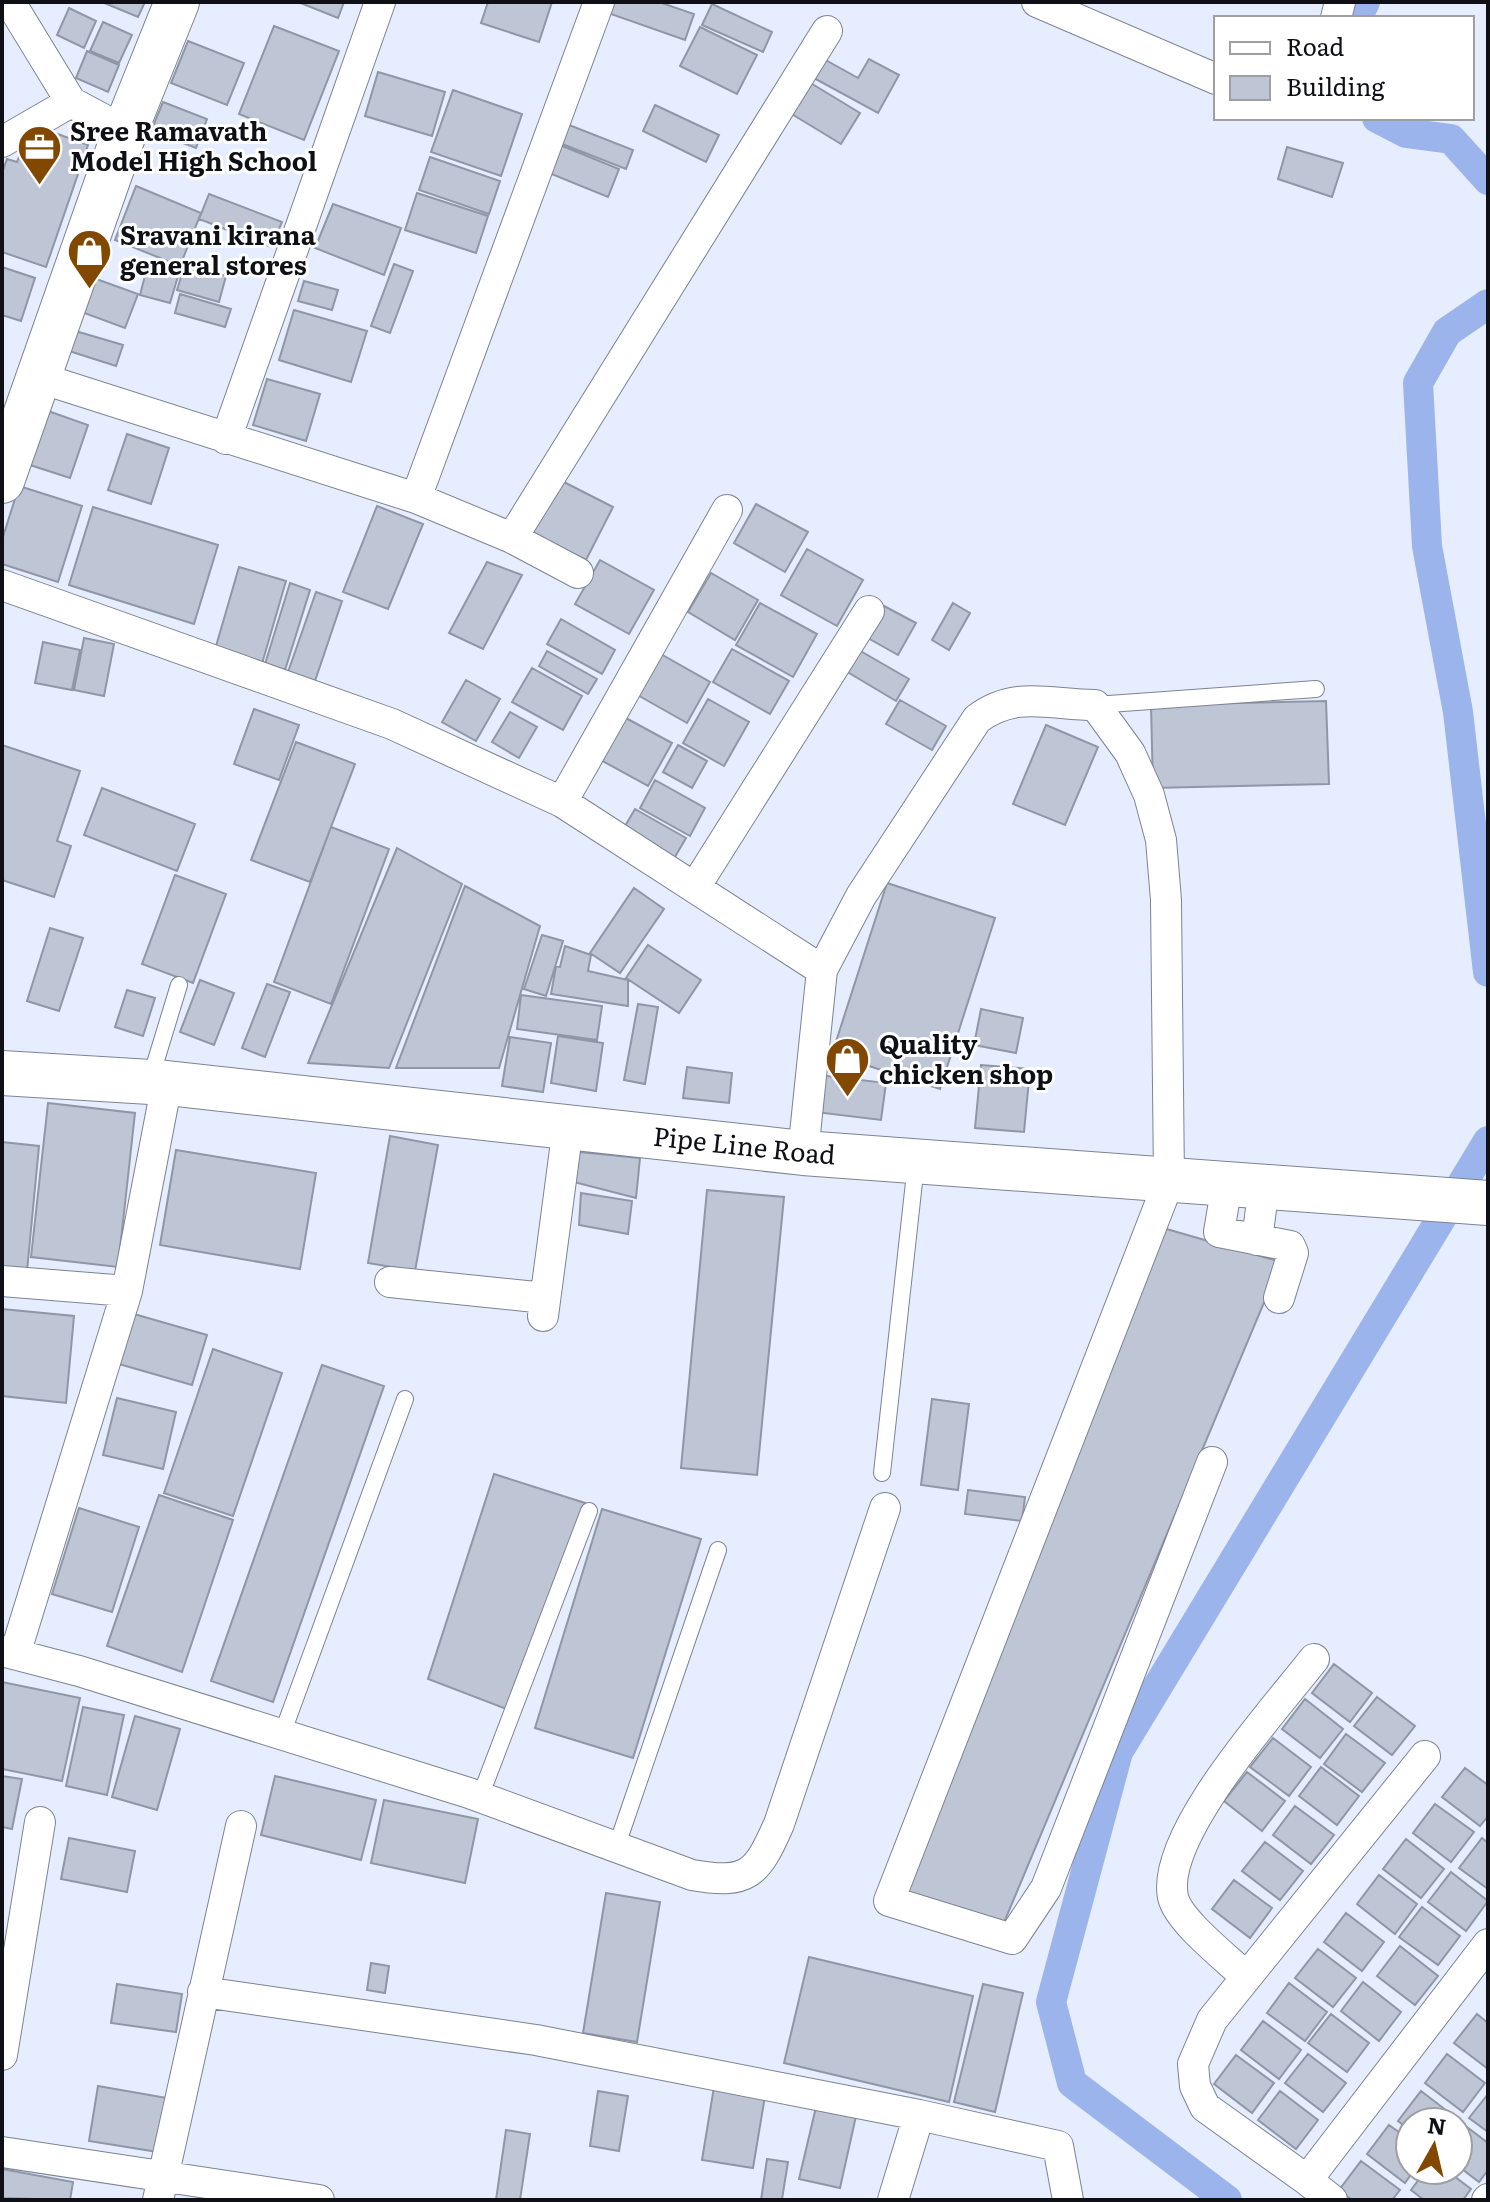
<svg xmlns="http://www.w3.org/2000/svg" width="1490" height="2202" font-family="Literata,serif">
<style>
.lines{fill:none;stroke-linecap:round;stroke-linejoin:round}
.canal{stroke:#9bb4eb;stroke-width:30}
.building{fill:#bec6d6;stroke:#8f96a6;stroke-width:2}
.lane-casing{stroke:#7c8393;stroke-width:18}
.street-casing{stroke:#7c8393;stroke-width:32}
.secondary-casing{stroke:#7c8393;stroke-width:46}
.lane{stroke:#fff;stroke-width:16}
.street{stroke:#fff;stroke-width:30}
.secondary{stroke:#fff;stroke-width:44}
.labels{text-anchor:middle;stroke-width:6;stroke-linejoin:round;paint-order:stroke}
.poi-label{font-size:26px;font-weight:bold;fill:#0e1016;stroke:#fff;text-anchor:start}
.street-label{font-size:26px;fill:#0e1016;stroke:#fff}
</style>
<rect width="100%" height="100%" fill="#e6edff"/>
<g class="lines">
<path class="canal" d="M1357,18L1365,2
M1377,118L1406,133L1451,139L1488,180
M1488,304L1447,332L1418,383L1427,546L1458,712L1488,972
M1227,2200L1072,2083L1051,2002L1118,1752L1488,1141"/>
</g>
<path class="building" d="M102,2H145L138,17Z
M298,2H344L338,18Z
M488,2H552L539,42L481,23Z
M612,2H659L694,14L685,40L608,13Z
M712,4L772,32L763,52L702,25Z
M69,8L96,21L84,48L57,35Z
M103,22L132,35L119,63L90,51Z
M274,26L339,51L304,140L239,114Z
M700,27L757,55L737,94L680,66Z
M188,41L244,63L227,105L171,83Z
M87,51L119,65L108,92L76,78Z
M822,58L858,78L869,59L899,75L878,113L812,77Z
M378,72L445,92L432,136L365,116Z
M809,82L860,113L841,144L790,113Z
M453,90L522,114L501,176L431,152Z
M163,102L207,119L196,148L151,131Z
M655,105L719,135L706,162L643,131Z
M564,123L633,150L626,169L557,142Z
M55,133L88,145L46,267L2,252V173L7,159L17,162L22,149L33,153L37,142L50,146Z
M560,145L619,169L608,197L549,173Z
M1287,147L1343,163L1332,197L1278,179Z
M430,157L500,181L489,214L419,190Z
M136,186L201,213L180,266L115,240Z
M417,193L488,216L476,253L405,230Z
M209,194L282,222L271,247L199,219Z
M333,204L401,228L384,275L315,248Z
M148,264L179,273L170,303L140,295Z
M185,264L226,276L219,302L177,290Z
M394,264L413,271L390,333L371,326Z
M2,267L35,278L21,321L2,315Z
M88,276L138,294L125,328L76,310Z
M304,281L338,290L332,310L298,301Z
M180,294L231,309L225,327L175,313Z
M294,310L367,331L351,382L279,360Z
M72,330L123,345L116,366L66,350Z
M267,379L320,394L306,441L253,425Z
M48,411L88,425L70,478L30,465Z
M127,434L169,448L151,504L108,490Z
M558,479L613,507L586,560L530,533Z
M19,486L82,506L58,582L2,564V540Z
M756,504L808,532L785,572L734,543Z
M377,506L423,524L388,609L343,592Z
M93,507L218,545L194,624L69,585Z
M807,549L863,580L837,626L781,595Z
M600,560L654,590L629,634L575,604Z
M487,562L522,575L483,649L449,633Z
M239,567L286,581L261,667L214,653Z
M711,573L758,600L735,640L688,612Z
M290,583L310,590L285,670L265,664Z
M316,592L342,601L315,681L288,672Z
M760,603L817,634L793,677L736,645Z
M953,603L970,613L949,650L932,640Z
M884,606L916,623L898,655L866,637Z
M561,619L615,650L602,674L547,644Z
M84,638L114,644L104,696L74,690Z
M43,642L80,650L72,690L35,683Z
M732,649L789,681L770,714L713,682Z
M857,649L909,679L896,701L844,670Z
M547,651L597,679L588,694L539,666Z
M659,653L710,682L687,723L634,693Z
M532,668L582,696L563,730L512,702Z
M466,680L500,699L476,741L442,722Z
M708,699L749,722L724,766L683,743Z
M900,700L946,726L932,750L886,724Z
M1326,701L1329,784L1153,788L1151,705Z
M254,709L299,725L279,780L234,764Z
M510,712L537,727L519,758L492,742Z
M624,717L672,743L648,786L597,758Z
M1046,725L1098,747L1065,825L1013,804Z
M296,742L355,764L310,882L251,860Z
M2,745L80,771L57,841L71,846L54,897L2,880Z
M678,745L707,761L692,788L663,772Z
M655,780L705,808L690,836L640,808Z
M102,788L195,824L177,871L84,835Z
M635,809L686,838L672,862L621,833Z
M331,827L389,849L331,1004L274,982Z
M397,848L462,884L389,1068L308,1063Z
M175,875L226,894L193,983L142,964Z
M887,883L995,918L940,1089L832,1054Z
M465,886L540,926L499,1068H396Z
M634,888L664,909L620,973L590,953Z
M50,928L83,938L59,1011L27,1001Z
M542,935L563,941L546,996L524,989Z
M648,945L701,980L679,1013L626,978Z
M565,946L591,955L588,971L628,980V1006L551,994L556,966L560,967Z
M200,980L234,993L214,1045L180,1032Z
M267,984L290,992L265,1057L242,1048Z
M127,990L155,998L143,1036L115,1027Z
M521,995L602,1006L597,1040L517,1029Z
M638,1004L658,1007L645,1084L624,1080Z
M981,1009L1023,1018L1016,1053L974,1045Z
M558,1036L603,1043L596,1091L551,1083Z
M510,1037L551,1043L543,1092L502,1086Z
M981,1065L1030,1069L1024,1132L975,1128Z
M687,1067L732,1073L729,1103L683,1098Z
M819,1075L886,1083L881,1120L815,1112Z
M48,1103L135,1113L118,1267L31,1257Z
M390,1136L438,1145L415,1271L368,1263Z
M2,1142L39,1146L27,1271L2,1268Z
M176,1150L316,1173L300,1269L160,1245Z
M579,1152L640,1158L636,1198L574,1182Z
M707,1190L784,1197L757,1475L681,1468Z
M581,1193L632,1201L628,1234L579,1225Z
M1156,1226L1281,1262L1000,1932L896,1898Z
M2,1309L74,1316L66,1403L2,1396Z
M134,1314L207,1335L192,1385L119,1364Z
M213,1349L282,1373L233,1516L164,1493Z
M322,1365L384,1386L273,1702L211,1681Z
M117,1398L176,1412L163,1469L103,1455Z
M932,1399L969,1404L958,1490L921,1485Z
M494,1474L585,1503L509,1710L428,1679Z
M968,1490L1025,1497L1022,1521L965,1514Z
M159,1495L233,1520L182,1672L107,1646Z
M79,1508L139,1527L112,1612L52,1594Z
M602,1509L701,1539L633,1758L535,1728Z
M1334,1664L1372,1693L1350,1722L1312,1693Z
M2,1682L80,1698L62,1781L2,1769Z
M1377,1697L1415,1726L1392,1755L1354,1726Z
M1305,1699L1343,1729L1320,1758L1282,1729Z
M83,1707L124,1715L107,1795L66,1786Z
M135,1716L180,1729L157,1810L112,1797Z
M1346,1734L1385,1763L1362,1792L1324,1764Z
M1273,1738L1311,1767L1289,1796L1250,1767Z
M1321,1767L1359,1796L1337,1825L1299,1796Z
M1465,1768L1488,1785V1816L1480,1826L1442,1797Z
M1247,1772L1285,1801L1262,1831L1224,1801Z
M2,1776L22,1779L12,1829L2,1827Z
M275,1776L376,1800L361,1860L261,1835Z
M384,1800L478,1819L465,1883L371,1863Z
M1435,1804L1474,1832L1451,1862L1413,1833Z
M1295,1806L1334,1835L1311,1864L1273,1835Z
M69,1838L135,1851L127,1892L61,1879Z
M1482,1838L1488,1843V1889L1459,1868Z
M1406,1839L1444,1869L1421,1898L1383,1869Z
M1265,1842L1303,1871L1280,1900L1242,1871Z
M1451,1872L1488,1901L1466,1931L1428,1902Z
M1379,1875L1417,1904L1395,1934L1357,1904Z
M1234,1880L1272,1908L1250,1938L1212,1909Z
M606,1893L660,1902L637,2042L583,2033Z
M1422,1907L1460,1936L1438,1965L1399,1937Z
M1346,1913L1384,1942L1362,1971L1324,1942Z
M1400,1946L1438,1976L1415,2005L1377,1976Z
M1318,1949L1356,1978L1333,2007L1295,1978Z
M809,1957L973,1996L949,2102L784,2063Z
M371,1963L389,1966L385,1993L367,1990Z
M1363,1982L1401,2012L1379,2041L1341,2011Z
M1289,1983L1327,2012L1305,2041L1267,2013Z
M117,1984L182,1994L176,2032L111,2023Z
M983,1984L1023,1993L995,2112L954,2102Z
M1331,2014L1369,2043L1347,2072L1308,2043Z
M1477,2014L1488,2023V2069L1454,2043Z
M1263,2021L1301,2050L1279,2079L1241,2050Z
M1308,2054L1346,2083L1323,2112L1285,2083Z
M1447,2054L1485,2083L1463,2112L1425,2083Z
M1236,2055L1274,2083L1252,2113L1214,2084Z
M98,2086L167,2098L158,2152L89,2141Z
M714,2087L765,2096L753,2168L702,2160Z
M598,2091L628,2096L619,2151L590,2146Z
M1280,2091L1318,2120L1296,2149L1258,2120Z
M1421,2091L1459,2120L1457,2122H1410V2130L1398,2121Z
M1488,2094V2132L1469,2118Z
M816,2107L856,2116L840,2188L799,2179Z
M1463,2124L1488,2143V2170L1479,2182L1458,2166V2131Z
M1389,2125L1410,2140V2170H1414L1405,2183L1367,2154Z
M506,2130L530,2134L520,2200H496Z
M767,2159L788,2162L782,2199L786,2200H761Z
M1361,2161L1400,2190L1392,2200H1352L1339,2190Z
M2,2169L73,2182L70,2200L2,2198Z
M1426,2170H1446L1471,2189L1463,2200H1424L1411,2190Z"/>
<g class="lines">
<defs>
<path id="lane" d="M1095,705L1316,689
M150,1080L179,985
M882,1473L916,1164
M281,1737L405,1399
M480,1797L589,1511
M616,1848L718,1550"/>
<path id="street" d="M10,2L71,102L125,131
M1037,2L1216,79
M1336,18L1340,2
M2,142L71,102
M40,378L416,498L512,538L827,31
M226,439L380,2
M416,498L599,2
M512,538L578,573
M2,585L392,724L562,802L822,970
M562,802L727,510
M695,887L869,611
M803,1153L822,970L861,896L977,719C1015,690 1051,705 1095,705L1130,753L1149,795L1161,840L1166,900L1169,1181L889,1901L1012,1939L1046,1888L1212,1462
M1227,1184L1219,1232L1290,1246L1293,1253L1279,1298
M1257,1240L1264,1186
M2,1281L127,1291
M390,1282L545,1298
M543,1316L568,1127
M2,1651L79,1671L469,1793L692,1875C748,1885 757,1874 779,1824L885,1508
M15,1654L127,1291L167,1083
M1246,1977C1228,1959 1178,1921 1173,1897C1160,1835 1276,1708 1314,1659
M203,1992L536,2040L919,2115L1058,2146L1068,2200
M2,2055L40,1822
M2,2152L319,2200
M1307,2180L1205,2107L1195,2086L1193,2064L1212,2020L1425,1756
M158,2200L241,1826
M893,2200L919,2115
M1332,2200L1307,2180L1488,1944
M1487,2200L1488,2199"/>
<g id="secondary">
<path d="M2,481L125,131L177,2"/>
<path id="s1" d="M2,1073L167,1083L803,1153L1488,1203"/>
</g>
</defs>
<use href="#lane" class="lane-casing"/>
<use href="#street" class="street-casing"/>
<use href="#secondary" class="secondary-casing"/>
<use href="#lane" class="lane"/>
<use href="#street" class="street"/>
<use href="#secondary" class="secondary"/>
</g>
<defs>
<symbol id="office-pin" viewBox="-11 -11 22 30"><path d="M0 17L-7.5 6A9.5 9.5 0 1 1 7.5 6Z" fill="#834800" stroke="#fff"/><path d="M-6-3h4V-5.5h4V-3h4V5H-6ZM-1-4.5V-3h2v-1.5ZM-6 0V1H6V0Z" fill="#fff"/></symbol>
<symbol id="shop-pin" viewBox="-11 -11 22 30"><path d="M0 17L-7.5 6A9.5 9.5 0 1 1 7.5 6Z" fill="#834800" stroke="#fff"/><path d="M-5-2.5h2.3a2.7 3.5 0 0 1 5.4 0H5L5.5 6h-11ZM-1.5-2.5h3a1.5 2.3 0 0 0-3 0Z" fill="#fff"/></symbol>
</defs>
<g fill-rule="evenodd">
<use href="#office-pin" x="14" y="122" width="51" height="69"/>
<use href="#shop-pin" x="64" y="226" width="51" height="69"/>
<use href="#shop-pin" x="822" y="1034" width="51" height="69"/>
</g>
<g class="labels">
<g class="poi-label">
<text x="70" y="141">Sree Ramavath<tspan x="70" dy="30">Model High School</tspan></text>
<text x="120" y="245">Sravani kirana<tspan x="120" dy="30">general stores</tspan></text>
<text x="879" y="1054">Quality<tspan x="879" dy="30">chicken shop</tspan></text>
</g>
<g class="street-label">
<text dy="9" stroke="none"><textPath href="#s1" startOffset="746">Pipe Line Road</textPath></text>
</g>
</g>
<rect width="1490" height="2202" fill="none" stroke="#0e1016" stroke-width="8"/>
<rect x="1214" y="16" width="260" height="104" fill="#ffffff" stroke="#9f9fa2" stroke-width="2"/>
<rect x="1230" y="42" width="40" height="12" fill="#ffffff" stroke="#9f9fa2" stroke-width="2"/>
<text x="1286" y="56" font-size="24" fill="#0e1016">Road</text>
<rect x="1230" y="76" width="40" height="24" fill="#bec6d6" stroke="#9f9fa2" stroke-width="2"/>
<text x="1286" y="96" font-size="24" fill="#0e1016">Building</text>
<g transform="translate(1434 2146) rotate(8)"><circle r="38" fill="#ffffff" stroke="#9f9fa2" stroke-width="2"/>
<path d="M0-6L14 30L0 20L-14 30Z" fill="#834800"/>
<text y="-12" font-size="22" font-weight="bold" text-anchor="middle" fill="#0e1016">N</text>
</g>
</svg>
